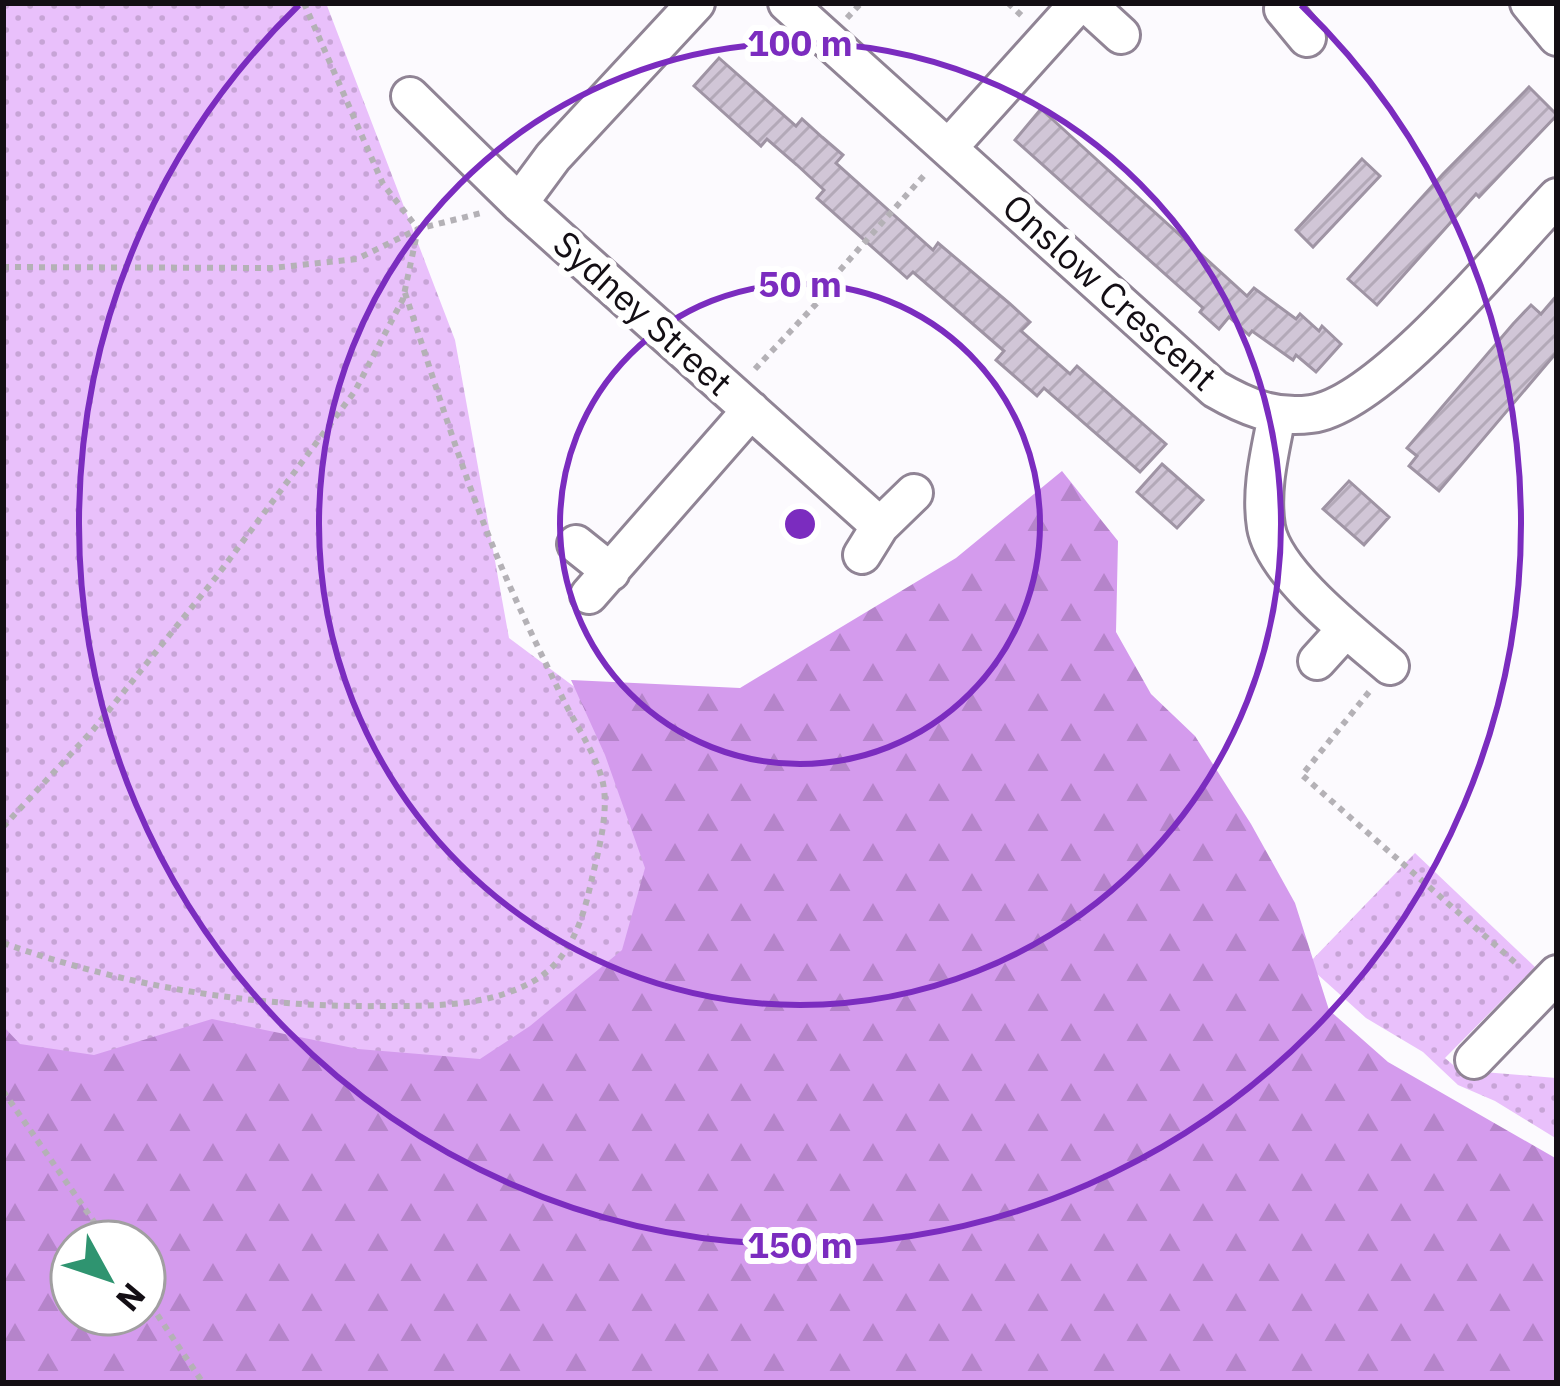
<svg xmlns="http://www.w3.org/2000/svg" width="1560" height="1386" font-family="'IBM Plex Sans',sans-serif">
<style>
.grass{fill:url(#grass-dots);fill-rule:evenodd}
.forest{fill:url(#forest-firs);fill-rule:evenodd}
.building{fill:url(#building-hatch);stroke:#9f94a4;stroke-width:3}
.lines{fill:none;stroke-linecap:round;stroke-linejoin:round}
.street-casing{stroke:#908495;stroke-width:42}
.path{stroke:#b4b1b6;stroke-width:6;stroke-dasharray:6 6;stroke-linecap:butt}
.street{stroke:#fff;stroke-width:36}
.ring{fill:none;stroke:#7b2cbf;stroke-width:6}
.labels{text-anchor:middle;stroke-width:12;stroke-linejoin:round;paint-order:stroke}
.street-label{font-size:36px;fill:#130e14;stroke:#fff}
.centre{fill:#7b2cbf;stroke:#fff;stroke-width:6}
.ring-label{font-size:36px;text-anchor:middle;font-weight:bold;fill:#7b2cbf;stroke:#fff;stroke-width:12;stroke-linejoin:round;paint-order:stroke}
</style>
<defs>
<pattern id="grass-dots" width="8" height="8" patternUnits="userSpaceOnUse" patternTransform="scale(3)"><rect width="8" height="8" fill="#e9c0fb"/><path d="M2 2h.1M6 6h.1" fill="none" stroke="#c7a4d6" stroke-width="1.8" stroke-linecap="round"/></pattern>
<pattern id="forest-firs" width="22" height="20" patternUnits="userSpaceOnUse" patternTransform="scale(3)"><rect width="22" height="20" fill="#d49bed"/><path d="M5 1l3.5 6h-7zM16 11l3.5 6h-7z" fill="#b584ca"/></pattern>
<pattern id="building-hatch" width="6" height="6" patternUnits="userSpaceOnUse" patternTransform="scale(3)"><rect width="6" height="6" fill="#d1c6d7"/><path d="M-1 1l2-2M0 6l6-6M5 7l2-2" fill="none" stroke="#b3a9b8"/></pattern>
</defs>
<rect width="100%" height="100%" fill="#fcfafe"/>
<path class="grass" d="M3,3H326L455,340L509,638L592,700L1297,969L1383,1077L1557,1383H3ZM72,1242H144V1314H72Z
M1415,853L1535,967L1445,1058L1459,1070L1556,1078L1557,1139L1495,1101L1458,1085L1423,1052L1366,1018L1316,973L1311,961Z"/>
<path class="forest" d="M1062,471L1118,541L1116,632L1151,694L1195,736L1251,824L1295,903L1329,1010L1388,1062L1557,1159V1383H3V1026L20,1044L94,1055L212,1019L358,1049L480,1059L530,1026L622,950L645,868L605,755L571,680L740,688L956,558ZM72,1242H144V1314H72Z"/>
<path class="building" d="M719,58L796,126L802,119L822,137L843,155L836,163L933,250L938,243L1009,303L1030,322L1021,331L1070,374L1077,366L1166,444L1140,472L1044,388L1037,396L996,360L1004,351L913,272L907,278L817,198L824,190L797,165L767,139L761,146L694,86Z
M1529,87L1557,115L1479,197L1476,194L1377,305L1348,279L1443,174Z
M1041,109L1247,296L1254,288L1296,319L1300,314L1319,331L1322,326L1341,344L1316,372L1296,355L1293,360L1252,331L1249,335L1229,317L1219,329L1200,312L1203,308L1015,140Z
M1362,159L1380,176L1313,247L1296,230Z
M1557,295V352L1439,491L1409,466L1417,456L1407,448L1513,324L1531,305L1541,314Z
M1162,464L1203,500L1177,528L1137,492Z
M1349,481L1389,517L1364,545L1323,509Z"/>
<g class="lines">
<defs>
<path id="street" d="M787,3L1215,389C1246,407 1275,419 1311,414C1381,405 1506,250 1557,197
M1086,3L1121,35
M1529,3L1557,37
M1283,9L1307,38
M410,96L519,203L880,526
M950,146L1079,3
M519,203L553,157L696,3
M1277,415C1270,452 1260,489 1266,527C1274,574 1355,636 1390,666
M576,544L611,572
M862,555L880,526L914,493
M589,595L751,410
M1317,661L1346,629
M1474,1060L1557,974"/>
</defs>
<use href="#street" class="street-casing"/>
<path class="path" d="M304,3L383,184L418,229L481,213
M1008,3L1022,16
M847,18L861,3
M3,267L272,268L357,259L418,229
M755,369L832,287L833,278L927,172
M1369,692L1302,775L1518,965
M3,827L93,730L217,576L355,391L403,299L418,229
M3,943C127,987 255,1008 387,1006C437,1006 493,1006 537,979C572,957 584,916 592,878C599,849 610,808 602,779C595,754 578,728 566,705C546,664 526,623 508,582C466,487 437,388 404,290
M3,1091L108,1242
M144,1295L203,1383"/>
<use href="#street" class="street"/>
</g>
<g class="ring">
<circle cx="800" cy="524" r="240"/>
<circle cx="800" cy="524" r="481"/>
<path d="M1301 5A721 721 0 1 1 299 5"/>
</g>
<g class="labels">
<g class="street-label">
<text transform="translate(1110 292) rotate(42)" y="13">Onslow Crescent</text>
<text transform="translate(643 313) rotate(42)" y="13">Sydney Street</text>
</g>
</g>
<circle cx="800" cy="524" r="18" class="centre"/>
<g class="ring-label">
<text x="800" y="56">100 m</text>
<text x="800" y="297">50 m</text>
<text x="800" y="1258">150 m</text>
</g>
<rect width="1560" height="1386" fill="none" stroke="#130e14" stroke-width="12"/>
<g transform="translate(108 1278) rotate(130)"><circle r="57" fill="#ffffff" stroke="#a19fa1" stroke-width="3"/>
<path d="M0-9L21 45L0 30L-21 45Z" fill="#2f9470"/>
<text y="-18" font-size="33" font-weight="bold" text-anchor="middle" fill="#130e14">N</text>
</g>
</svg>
